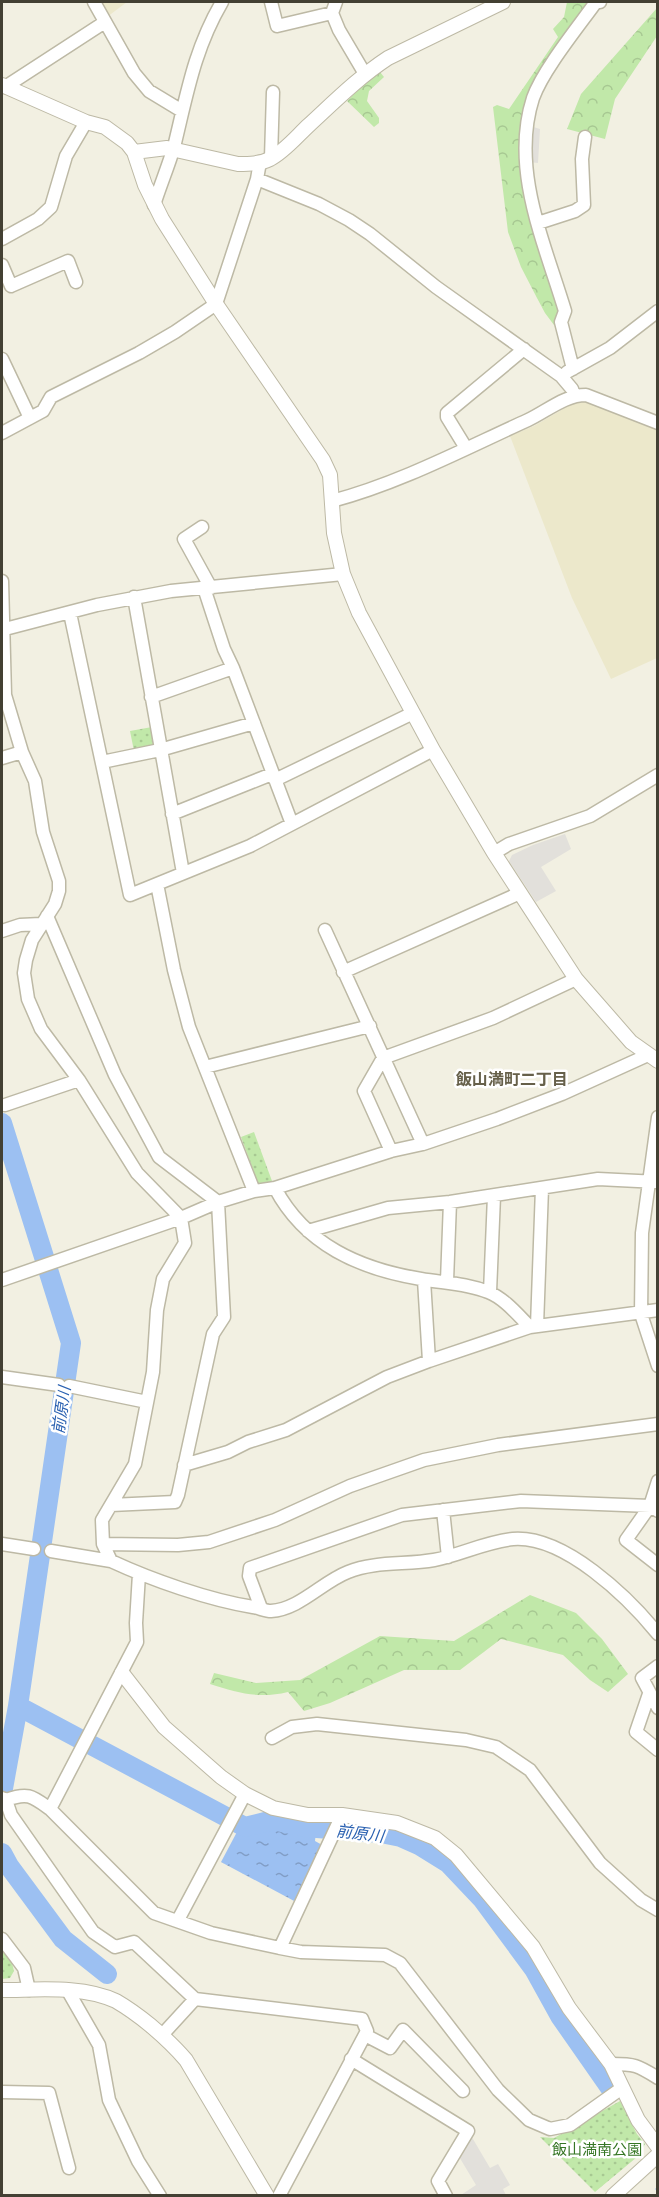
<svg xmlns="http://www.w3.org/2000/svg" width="659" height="2197" font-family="Helvetica,'Noto Sans JP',sans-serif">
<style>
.education{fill:#ece8cb}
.grass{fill:url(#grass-dots)}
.forest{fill:url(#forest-crowns)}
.parking{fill:#e2e0db}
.water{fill:url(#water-ripples)}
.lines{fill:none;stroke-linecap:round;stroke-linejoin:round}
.stream{stroke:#9cc0f2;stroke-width:3}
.river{stroke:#9cc0f2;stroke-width:20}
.minor-casing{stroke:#bdb9a5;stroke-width:15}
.tertiary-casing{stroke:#bdb9a5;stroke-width:16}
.minor{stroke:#fff;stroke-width:12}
.tertiary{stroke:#fff;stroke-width:14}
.labels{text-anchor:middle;stroke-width:5;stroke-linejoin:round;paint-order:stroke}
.park-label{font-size:15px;fill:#367625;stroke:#fff}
.neighbourhood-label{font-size:16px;font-weight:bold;fill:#66604a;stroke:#fff}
.water-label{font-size:16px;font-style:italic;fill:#2a61b1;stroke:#fff}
</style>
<defs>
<pattern id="grass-dots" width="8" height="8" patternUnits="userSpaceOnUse" patternTransform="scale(1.5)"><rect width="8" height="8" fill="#c1e8a9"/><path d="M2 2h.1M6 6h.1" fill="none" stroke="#a7c892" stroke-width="1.8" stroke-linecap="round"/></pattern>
<pattern id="forest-crowns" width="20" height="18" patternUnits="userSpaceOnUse" patternTransform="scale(1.5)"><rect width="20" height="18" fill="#c1e8a9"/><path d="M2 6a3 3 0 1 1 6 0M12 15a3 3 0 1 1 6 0" fill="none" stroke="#a7c892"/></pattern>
<pattern id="water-ripples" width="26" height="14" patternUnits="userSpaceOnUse" patternTransform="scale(1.5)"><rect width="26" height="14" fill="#9cc0f2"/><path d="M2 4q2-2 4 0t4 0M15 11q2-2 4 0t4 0" fill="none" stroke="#819dc5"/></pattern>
</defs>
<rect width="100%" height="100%" fill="#f2f0e2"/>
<path class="education" d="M99,2H127L107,17Z
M582,401L657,430V658L611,679L572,598L510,436L534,426L570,405Z"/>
<path class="grass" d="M152,727L156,741L151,748L134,751L130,731Z
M254,1132L272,1181L259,1186L241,1137Z
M2,1949L12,1963L14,1971L10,1978L2,1979Z
M620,2101L637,2134L645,2144L637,2157L595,2192L540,2137L554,2138Z"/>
<path class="forest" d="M567,2H584L589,5L571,31L522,133L561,311L559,322L554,325L545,313L537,298L521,267L508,232L493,107L497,105L509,109L558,37L553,29L564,17Z
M657,8V36L615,99L605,139L567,129L581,94Z
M380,72L384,77L369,91L367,101L379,118V123L374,127L347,101L364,84Z
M530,1595L576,1613L602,1639L628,1674L608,1692L590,1680L563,1655L501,1639L460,1670H404L330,1703L304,1711L288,1692C259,1699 238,1693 210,1684L214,1673L256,1683L300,1680L380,1636L454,1641Z"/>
<path class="parking" d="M530,126L540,129L538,163L529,162Z
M565,834L571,849L541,867L556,891L536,902L509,861L512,855L533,845Z
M470,2134L490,2168L498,2164L510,2185L503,2189L506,2195H461L476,2185L458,2155Z"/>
<path class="water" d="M278,1826L316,1832L315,1841L324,1846L296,1902L221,1862L238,1830L252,1833Z"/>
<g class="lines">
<path class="stream" d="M657,2189L658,2190"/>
<path class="river" d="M2,1123L71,1343L18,1706L245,1827L273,1820L304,1827L381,1833L401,1837L419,1845L448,1863L483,1900L534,1969L560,2016L611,2089
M2,1794L18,1706
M2,1853L9,1866L63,1939L107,1974"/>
<defs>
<path id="minor" d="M94,2L134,73L149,91L182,111
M271,2L277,26L332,13
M336,2L332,13L339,30L365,74
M5,87L105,22
M271,158L273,92
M257,179L319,204L349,220L370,234L436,287L561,376L572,389L574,395
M154,205C160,186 168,167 174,147C187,94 194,50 222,2
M538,223L575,211L584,205L582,159L585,137
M2,239L38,219L51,207L66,156L86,122
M2,265L11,286L68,261L76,282
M2,359L30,418
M573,369L561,322L565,311C545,244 510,169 533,98C543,70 578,27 596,2H600
M567,372L610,348L658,311
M2,433L43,411L51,397L139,353L175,332L216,304L257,179L260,162
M466,448L447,417V413L524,349
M332,501C400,483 464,449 528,420C547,411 565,395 586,395L658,423
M202,527L184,539L211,588
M2,581L5,695L22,752L35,781L43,832L59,881V891L55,904L32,940L26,960L24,973L28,999L41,1029L79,1080L137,1173L181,1218L185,1243L163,1279L157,1310L153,1372L135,1464L102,1520L103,1544L111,1561C152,1580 209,1600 253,1607C259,1608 266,1611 271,1611C300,1609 322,1582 348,1572C375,1561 406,1565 434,1560C460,1555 485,1542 513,1539C564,1535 628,1597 658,1634
M204,588L224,649L233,668L292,824
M134,597L183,873
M70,613L130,895L250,846L433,750
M5,629L97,605L171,591L343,574
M151,697L233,668
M2,758L22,752
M102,762L160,750L254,723
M275,780L413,713
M172,814L272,774
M494,853L509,844L590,816L658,775
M157,884L174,970L189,1027L254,1191
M47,916L115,1075L159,1157L218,1202L224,1317L213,1334L178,1495L175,1502L111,1505
M325,930L423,1144
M2,931L20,925L41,924
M343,972L520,893
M205,1067L370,1026
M5,1105L79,1080
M658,1117L642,1233L641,1314L658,1366
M391,1151L364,1091L383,1058L493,1018L576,979
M275,1188C305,1245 360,1269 421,1279C443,1283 466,1283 488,1292C504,1298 518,1315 530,1327
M308,1231L388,1208L450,1202L598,1179L658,1182
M2,1280L181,1218L218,1202L254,1191L275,1188L391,1151L423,1144L497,1119L562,1094L648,1055
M424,1280L429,1361
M447,1281L450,1202
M490,1292L494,1196
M537,1326L542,1188
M2,1377L59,1385
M69,1386L147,1402
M184,1465L228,1452L248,1442L286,1430L387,1377L429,1361L530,1327L658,1310
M658,1481L650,1506L626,1540L658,1565
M443,1510L448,1557
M2,1544L34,1549
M103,1544L178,1545L209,1542L275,1520L350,1486L424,1460L498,1445L658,1424
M51,1551L111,1561
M261,1608L249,1576L250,1568L402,1515L521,1501L650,1506L658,1511
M658,1666L642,1678L658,1708
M649,1694L636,1732L658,1750
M272,1738L292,1727L317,1724L466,1740L496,1747L530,1770L600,1863L641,1900L658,1910
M2,1798L6,1800C28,1792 32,1796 50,1809L137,1642L136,1623L139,1574
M6,1800L11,1815L93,1932L115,1947L134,1942L195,1999L362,2019L367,2031L279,2196
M50,1809L154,1913L211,1933L280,1948L301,1952L385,1955L400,1963L498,2090L529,2120L550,2129L570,2125L622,2088
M178,1920L245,1794
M2,1939L24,1968L29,1990
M280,1948L342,1815
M68,1991L99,2045L109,2100L138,2161L160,2196
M162,2035L195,1999
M365,2035L390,2048L403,2030L463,2091
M351,2059L468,2131L438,2181L446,2196
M611,2064C635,2064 637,2065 658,2078
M2,2092L49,2093L69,2168"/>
<path id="tertiary" d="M2,85L86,122L105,127L127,143L134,152L145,185L162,219L216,304L323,460L330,475L334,533L343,574L359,613L433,750L494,853L576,979L631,1042L658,1061
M134,152L167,148L238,164C249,164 260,164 270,159C285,151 297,136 309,125C335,101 359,77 388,58L503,2
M122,1673L164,1727L221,1777L245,1794L273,1808L308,1815H342L397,1823L435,1838L456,1855L533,1947L569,2008L611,2064L638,2120L658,2147
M2,1990C38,1990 82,1985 116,2001C128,2008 139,2016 150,2025C163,2036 175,2047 186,2060L267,2196
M613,2196L658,2155"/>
</defs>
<use href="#minor" class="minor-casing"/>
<use href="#tertiary" class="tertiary-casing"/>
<use href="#minor" class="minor"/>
<use href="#tertiary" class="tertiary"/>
</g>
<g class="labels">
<g class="park-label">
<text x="597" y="2155">飯山満南公園</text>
</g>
<g class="neighbourhood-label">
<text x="512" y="1085">飯山満町二丁目</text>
</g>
<g class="water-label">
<text transform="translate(61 1410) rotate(-82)" y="6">前原川</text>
<text transform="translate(360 1833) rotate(7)" y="6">前原川</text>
</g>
</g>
<rect width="659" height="2197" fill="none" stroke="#434033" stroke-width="6"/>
</svg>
